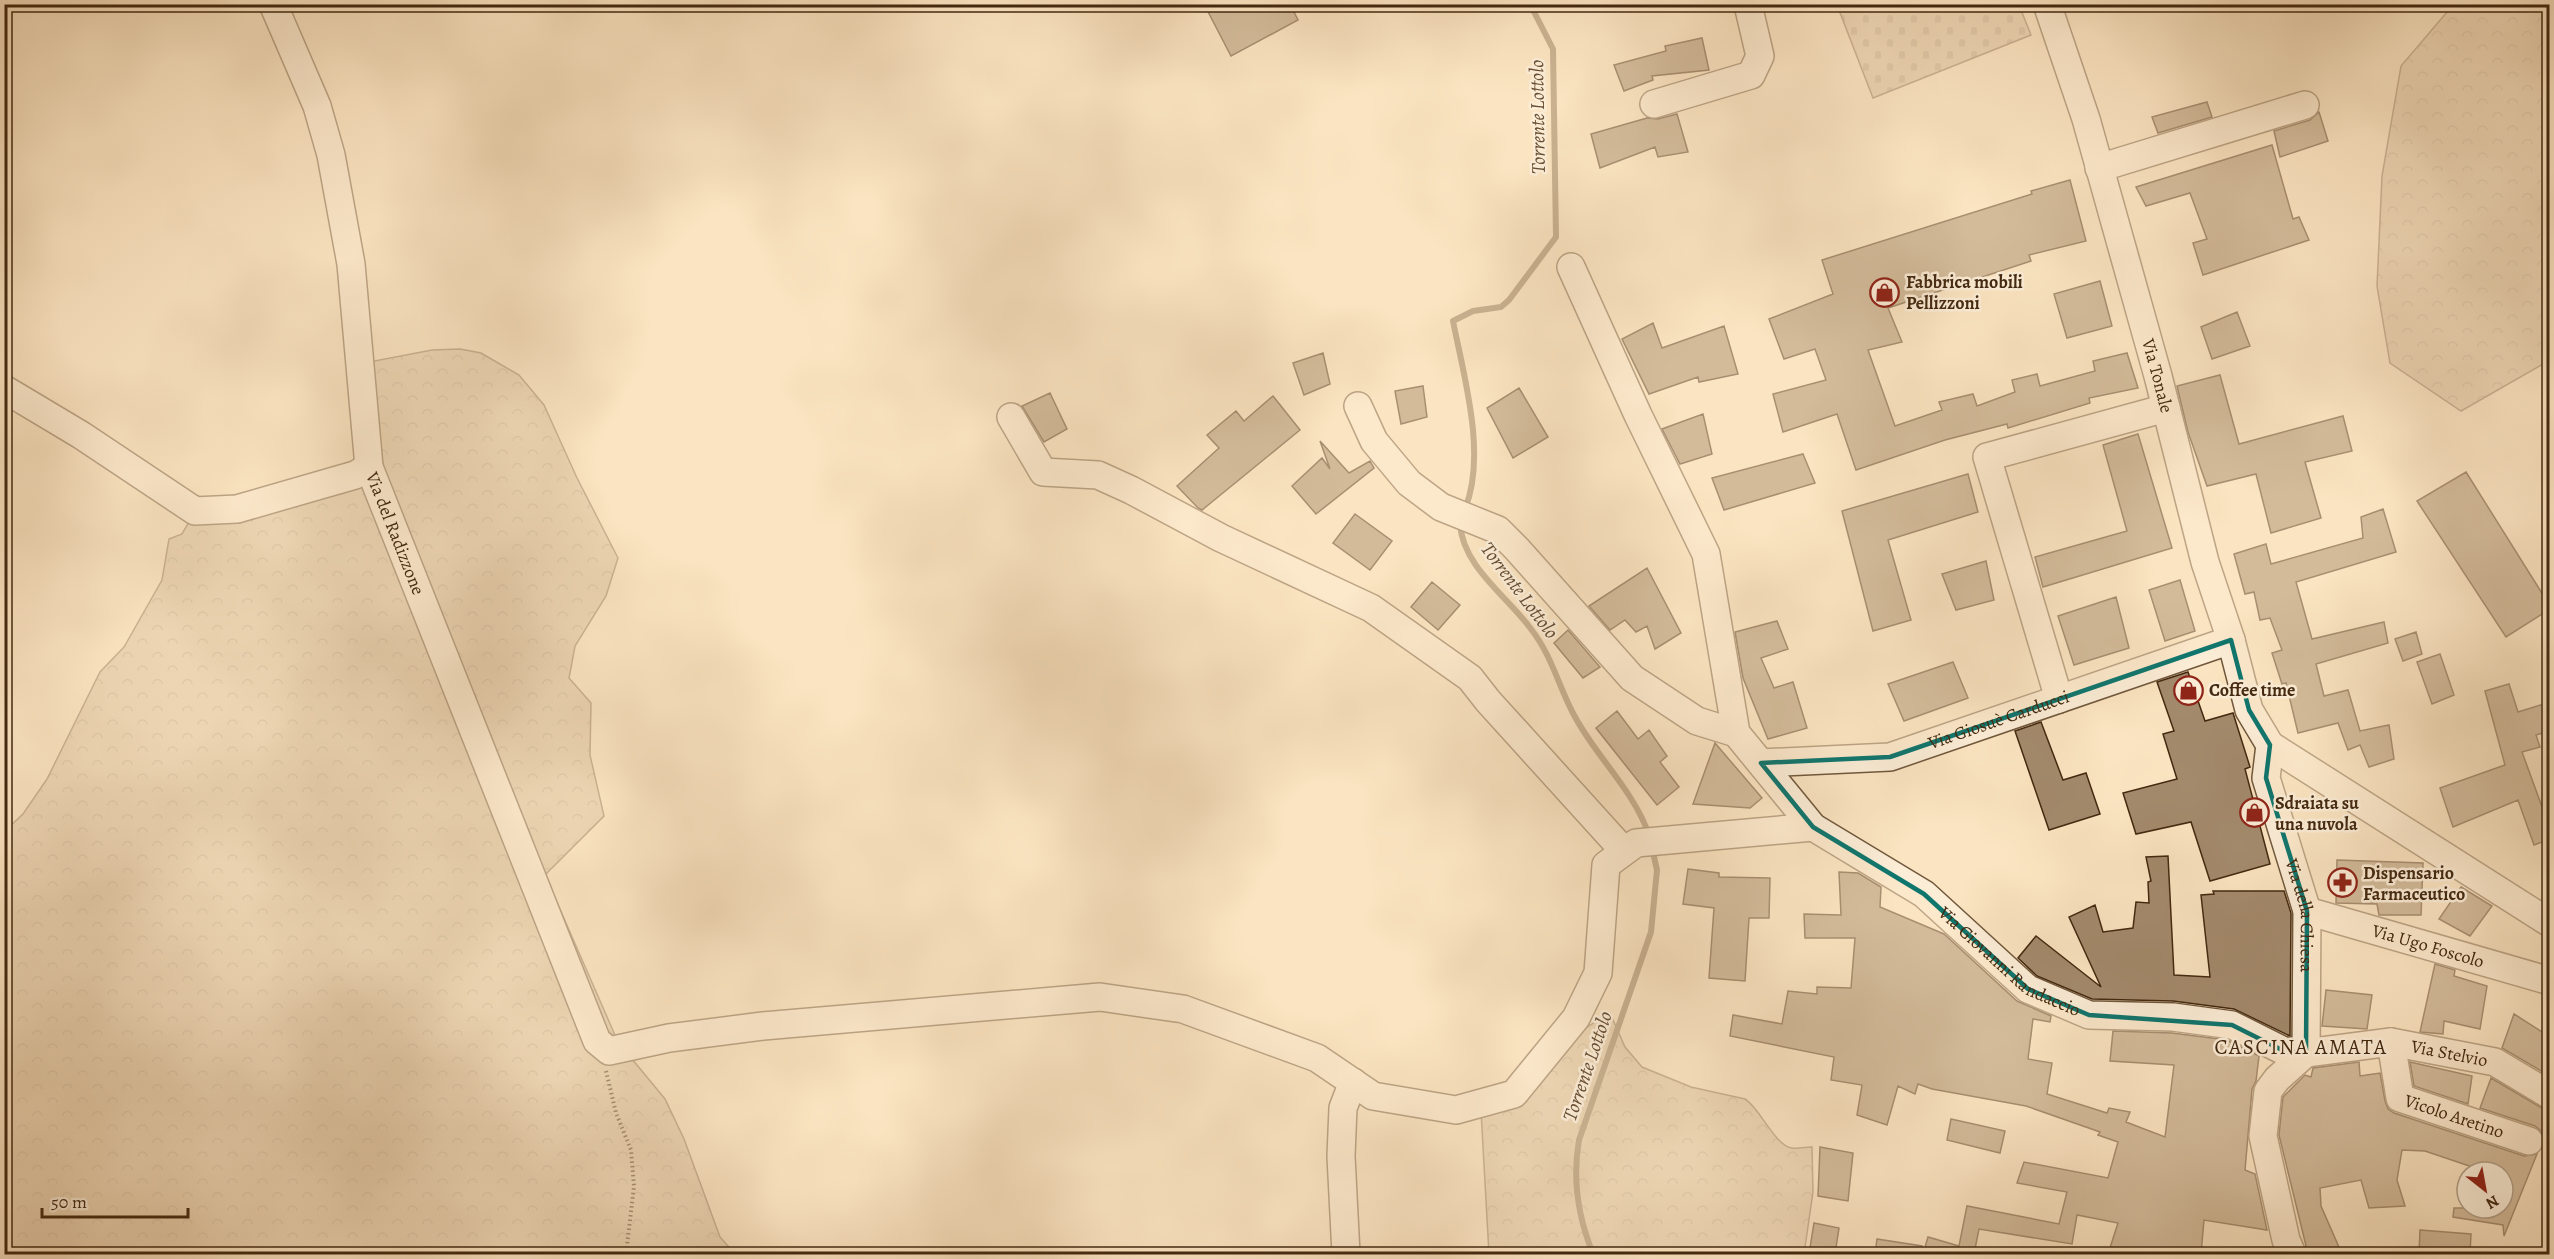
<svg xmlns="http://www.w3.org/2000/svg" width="2554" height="1259" font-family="Alegreya,serif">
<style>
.forest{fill:url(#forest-crowns);stroke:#90765a;stroke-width:1.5}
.cemetery{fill:url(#cemetery-stones);stroke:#90765a;stroke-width:1.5}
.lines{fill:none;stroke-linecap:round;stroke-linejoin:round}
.stream{stroke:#8c7356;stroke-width:6}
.building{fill:#a38a6c;stroke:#432910;stroke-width:1.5}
.minor-casing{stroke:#71583c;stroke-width:30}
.path{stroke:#432910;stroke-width:4;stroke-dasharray:1.5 3;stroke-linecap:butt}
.minor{stroke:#fcedd7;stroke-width:27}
.marked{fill:none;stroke:#0f766e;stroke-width:4.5;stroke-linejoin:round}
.labels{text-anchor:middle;stroke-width:5;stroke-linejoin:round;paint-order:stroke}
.poi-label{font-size:18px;font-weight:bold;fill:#432910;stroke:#fcedd7;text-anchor:start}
.street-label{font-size:18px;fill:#432910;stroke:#fcedd7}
.water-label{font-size:20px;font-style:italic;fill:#674e33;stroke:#fcedd7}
.quarter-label{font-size:21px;letter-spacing:1.5px;fill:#432910;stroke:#fcedd7}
</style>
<defs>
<pattern id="forest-crowns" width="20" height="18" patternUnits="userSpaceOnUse" patternTransform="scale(1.5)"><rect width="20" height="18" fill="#dcc4a3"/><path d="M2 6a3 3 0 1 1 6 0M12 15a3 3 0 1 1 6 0" fill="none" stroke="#bea88b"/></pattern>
<pattern id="cemetery-stones" width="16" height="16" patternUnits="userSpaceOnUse" patternTransform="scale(1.5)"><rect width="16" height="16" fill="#dcc4a3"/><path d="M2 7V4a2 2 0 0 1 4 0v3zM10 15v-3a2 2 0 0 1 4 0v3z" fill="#bea88b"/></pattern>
</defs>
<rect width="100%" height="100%" fill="#fbe4c1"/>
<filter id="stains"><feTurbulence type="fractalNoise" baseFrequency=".00333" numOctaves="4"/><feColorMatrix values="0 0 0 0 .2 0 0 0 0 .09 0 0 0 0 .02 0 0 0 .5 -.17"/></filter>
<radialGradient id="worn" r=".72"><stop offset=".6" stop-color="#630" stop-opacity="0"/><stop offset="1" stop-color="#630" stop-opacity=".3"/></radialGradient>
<path class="forest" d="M2453,5H2550L2549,357L2545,363L2461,411L2390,363L2377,286L2382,176L2401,66Z
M460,349L481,353L519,375L544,405L577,478L618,558L606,596L575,646L569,678L591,703L590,755L604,816L545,875L618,1042L665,1099L684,1139L720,1237L735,1254H5V831L23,814L47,779L100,672L124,647L162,580L169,539L182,534L193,515L378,473L369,362L432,350Z
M1610,1013L1625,1047L1642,1067L1691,1087L1745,1099C1760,1108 1775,1146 1792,1148C1798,1149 1806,1147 1812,1147L1813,1192L1804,1254H1489L1481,1111L1551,1049Z"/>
<path class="cemetery" d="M1837,5H2019L2031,35L1873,98Z"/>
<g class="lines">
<path class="stream" d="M1465,509C1487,455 1464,377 1453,321L1473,311L1501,307L1509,300L1556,237L1553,49L1530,4
M1460,524C1463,567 1507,596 1531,629C1552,656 1558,685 1574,715C1596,757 1633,789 1649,835
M1593,1254C1578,1217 1572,1180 1579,1140L1651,932L1657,870L1652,848"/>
</g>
<path class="building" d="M1204,4H1290L1298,20L1231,56Z
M1702,38L1709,70L1652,76L1653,80L1624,91L1614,65L1666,51L1665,46Z
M2207,102L2212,117L2158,133L2152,117Z
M2319,112L2328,141L2280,157L2274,131L2310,120Z
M1677,114L1688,152L1658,157L1655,147L1600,168L1591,134L1647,118L1658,119Z
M2272,145L2293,219L2299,217L2309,240L2203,275L2193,243L2207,239L2190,193L2146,206L2136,187Z
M2070,180L2086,241L2029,255L2031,261L1888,308L1902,342L1868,350L1895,426L1942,410L1939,402L1973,394L1977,406L2015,392L2012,380L2037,374L2040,386L2095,371L2093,361L2127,353L2138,388L2089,398L2090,403L2008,428L2007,424L1945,440L1856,470L1837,414L1783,432L1773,394L1826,380L1815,349L1784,359L1769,319L1833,294L1822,260L2032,194L2031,191Z
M2100,281L2112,326L2067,338L2054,294Z
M2237,312L2250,346L2212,359L2201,327Z
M1653,323L1662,348L1724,326L1738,374L1699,382L1698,377L1649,394L1622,339Z
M1323,353L1330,384L1304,395L1293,363Z
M2220,375L2239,444L2343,416L2352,451L2305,462L2321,518L2271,533L2256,474L2207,486L2188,432L2177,386Z
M1423,386L1427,417L1401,424L1395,391Z
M1519,388L1548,437L1513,458L1487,408Z
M1050,393L1067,429L1044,442L1022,406Z
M1273,396L1300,430L1202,510L1198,508L1177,486L1219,448L1207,435L1236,411L1244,421Z
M1703,414L1712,454L1680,464L1662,429Z
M2138,434L2172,548L2043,587L2035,557L2127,531L2103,445Z
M1320,441L1349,473L1370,461L1374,468L1316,514L1292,486L1322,458L1330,469Z
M1803,454L1815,483L1724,510L1712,478Z
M2466,472L2550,606V609L2506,637L2417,501Z
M1968,474L1978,512L1888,540L1911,620L1873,631L1842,511Z
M2383,509L2396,552L2296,582L2312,639L2384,622L2388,643L2316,664L2324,696L2348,690L2360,731L2389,725L2394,759L2369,767L2360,745L2348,750L2338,723L2298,733L2286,683L2282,684L2272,653L2282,650L2270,618L2260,620L2254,592L2245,594L2234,554L2266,544L2271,564L2363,538L2361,517Z
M1355,514L1392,541L1370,570L1333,543Z
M1986,561L1994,600L1956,610L1942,574Z
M1647,568L1681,633L1655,649L1647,626L1636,632L1625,620L1610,630L1589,606Z
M2180,580L2195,631L2165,641L2149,590Z
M1432,582L1460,605L1438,630L1411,607Z
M2116,597L2129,648L2074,665L2058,616Z
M1777,621L1788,649L1761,658L1774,688L1793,682L1807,728L1768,739L1743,678L1735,632Z
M1568,630L1600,667L1583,678L1554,643Z
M2416,632L2422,654L2403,661L2395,639Z
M2440,654L2454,695L2432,704L2417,662Z
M1953,662L1968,698L1904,721L1888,684Z
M2188,672L2205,721L2233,713L2250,767L2245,769L2270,864L2210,881L2191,822L2136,834L2123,793L2177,779L2163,734L2174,731L2157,682Z
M2509,684L2518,712L2550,702V731L2536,735L2540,747L2522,752L2545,815H2550V839L2534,845L2518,800L2453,827L2440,788L2505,765L2485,691Z
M1617,711L1638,739L1649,730L1667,756L1660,762L1679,787L1657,805L1596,728Z
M2041,722L2063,780L2086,773L2100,814L2049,830L2015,731Z
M1715,743L1762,798L1750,808L1693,804Z
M2168,856L2174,975L2210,977L2201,895L2214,894L2213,891H2284L2291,913L2290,1036L2234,1009L2173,1001L2092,999L2037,976L2018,958L2036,936L2101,987L2069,917L2095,905L2103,932L2133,928L2136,902L2149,903L2148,882L2151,881L2146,857Z
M2337,860L2423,863L2421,915H2379L2377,904L2336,903Z
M1688,869L1719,873V877L1770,878L1769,918H1749L1745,981L1709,978L1714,908L1683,904Z
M1839,872L1858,873L1881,887L1880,907L1944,934L2017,1001L2051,1016L2050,1022L2033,1019L2028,1059L2052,1063L2047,1094L2107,1113L2109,1108L2130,1112L2126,1122L2165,1137L2174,1065L2110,1061L2113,1031L2172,1033L2227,1040L2259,1056L2256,1081L2252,1089L2245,1170L2255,1174L2267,1230L2204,1220L2201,1254H2108L2118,1223L2077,1215L2072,1244L1979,1229L1974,1254H1923L1928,1237L1959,1246L1967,1206L2059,1224L2067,1192L2017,1183L2024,1162L2108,1178L2118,1142L2098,1135L2100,1132L2026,1106L1932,1089L1918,1084L1915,1094L1898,1086L1887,1125L1857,1115L1862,1085L1831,1080L1834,1057L1730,1036L1733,1015L1782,1024L1788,991L1817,994V987L1851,988L1855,938H1805L1804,914L1841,915Z
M2461,887L2492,906L2470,936L2439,919Z
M2435,964L2455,970L2454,976L2487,986L2480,1029L2444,1021L2443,1034L2420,1032Z
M2326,990L2372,995L2367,1029L2322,1026Z
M2514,1014L2550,1037V1076L2502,1048Z
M2359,1062L2360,1076L2380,1073L2385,1101L2388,1109L2394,1113L2524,1156L2537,1154L2504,1236L2503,1225L2453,1217L2454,1208H2503V1172H2487L2425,1151L2402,1150L2397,1180L2405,1206L2369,1208L2361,1180L2320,1188L2321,1206L2342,1254H2308L2279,1135L2283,1097L2305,1075L2311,1077L2313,1068Z
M2410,1062L2472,1076L2468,1104L2414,1086Z
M2491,1078L2545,1110L2542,1118L2550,1124V1135L2544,1141L2541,1131L2535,1126L2480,1108Z
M1951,1119L2005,1131L2000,1153L1947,1140Z
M1820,1147L1853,1153L1848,1201L1818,1196Z
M1814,1223L1839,1228L1835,1254H1809Z
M2420,1230L2471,1234L2470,1254H2419Z
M1877,1239L1922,1246L1921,1254H1875Z"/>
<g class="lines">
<defs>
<g id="minor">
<path id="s1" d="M273,4L317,106L331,155L351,264L369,467L597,1041L609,1051L669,1038L763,1026L1100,997L1183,1009L1317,1058L1373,1096L1456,1110L1514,1094L1576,1018L1598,973L1606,865L1636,843L1813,827"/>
<path id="s2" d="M2047,4L2086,119L2158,376L2205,562L2231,640L2249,710L2270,745L2550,923"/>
<path d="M1654,104L1751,75L1760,56L1749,9L1753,4"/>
<path d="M2099,168L2305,105"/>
<path id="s3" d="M1571,267L1638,415L1706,554L1736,733L1813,827L1924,894L2028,989L2089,1015L2173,1017L2232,1025L2284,1051L2306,1053L2391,1042L2495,1062L2550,1095"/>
<path d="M4,389L81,435L195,511L237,509L355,475L369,467"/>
<path d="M1358,406L1374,441L1409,483L1441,507L1498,530L1517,549L1632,678L1697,721L1736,733"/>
<path d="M1011,417L1043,472L1098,475L1131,490L1221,538L1371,608L1470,678L1488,701L1624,851"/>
<path d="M2059,699L1987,457L2166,408"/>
<path id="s4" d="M2270,745L2266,778L2307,911L2306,1053"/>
<path id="s5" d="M1761,763L1890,757L2231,640"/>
<path id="s6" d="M2307,911L2550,981"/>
<path id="s7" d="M2391,1042L2400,1098L2529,1141"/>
<path d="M1346,1254L1341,1156L1343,1108L1353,1082"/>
<path d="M2292,1254L2286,1240L2263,1136L2268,1091L2277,1079L2306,1053"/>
</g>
</defs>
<use href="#minor" class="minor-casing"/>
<path class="path" d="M606,1071L616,1113L631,1150L634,1186L626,1254"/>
<use href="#minor" class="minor"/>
</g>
<path d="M0 0H2554V1259H0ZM2231,640L2249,710L2270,745L2266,778L2307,911L2306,1053L2284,1051L2232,1025L2089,1015L2028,989L1924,894L1813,827L1761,763L1890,757Z" fill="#fbe4c1" fill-opacity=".55" fill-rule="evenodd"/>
<path class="marked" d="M2231,640L2249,710L2270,745L2266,778L2307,911L2306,1053L2284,1051L2232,1025L2089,1015L2028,989L1924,894L1813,827L1761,763L1890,757Z"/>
<defs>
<symbol id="shop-ring" viewBox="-11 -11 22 22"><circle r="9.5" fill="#fcedd7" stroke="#8f2418" stroke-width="1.5"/><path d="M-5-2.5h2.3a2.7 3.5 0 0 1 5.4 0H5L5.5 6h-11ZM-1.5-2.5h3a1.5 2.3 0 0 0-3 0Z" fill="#8f2418"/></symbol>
<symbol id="pharmacy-ring" viewBox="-11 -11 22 22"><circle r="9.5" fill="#fcedd7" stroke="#8f2418" stroke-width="1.5"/><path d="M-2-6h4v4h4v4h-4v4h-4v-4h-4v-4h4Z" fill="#8f2418"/></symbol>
</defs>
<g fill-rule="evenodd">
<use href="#shop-ring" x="1868" y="276" width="33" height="33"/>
<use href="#shop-ring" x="2172" y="674" width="33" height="33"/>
<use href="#shop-ring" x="2238" y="796" width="33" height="33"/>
<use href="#pharmacy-ring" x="2326" y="866" width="33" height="33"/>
</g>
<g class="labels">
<g class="poi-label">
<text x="1906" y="288">Fabbrica mobili<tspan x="1906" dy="21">Pellizzoni</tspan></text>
<text x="2209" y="696">Coffee time</text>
<text x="2275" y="809">Sdraiata su<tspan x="2275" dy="21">una nuvola</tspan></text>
<text x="2363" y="879">Dispensario<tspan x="2363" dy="21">Farmaceutico</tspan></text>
</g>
<g class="street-label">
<text dy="6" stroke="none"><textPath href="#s2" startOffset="388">Via Tonale</textPath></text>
<text dy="6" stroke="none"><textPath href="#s1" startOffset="548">Via del Radizzone</textPath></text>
<text dy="6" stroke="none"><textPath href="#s5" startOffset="244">Via Giosuè Carducci</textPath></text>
<text dy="6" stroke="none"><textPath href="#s4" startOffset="176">Via della Chiesa</textPath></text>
<text dy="6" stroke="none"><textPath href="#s6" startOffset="126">Via Ugo Foscolo</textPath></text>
<text dy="6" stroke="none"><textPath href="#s3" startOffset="860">Via Giovanni Randaccio</textPath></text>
<text dy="6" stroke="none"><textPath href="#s3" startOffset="1326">Via Stelvio</textPath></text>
<text dy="6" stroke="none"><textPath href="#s7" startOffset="114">Vicolo Aretino</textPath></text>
</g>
<g class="water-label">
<text transform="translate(1537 117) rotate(-91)" y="7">Torrente Lottolo</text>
<text transform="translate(1520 590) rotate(53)" y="7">Torrente Lottolo</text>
<text transform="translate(1587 1066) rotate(-71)" y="7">Torrente Lottolo</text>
</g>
<g class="quarter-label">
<text x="2301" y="1054">CASCINA AMATA</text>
</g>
</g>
<rect width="2554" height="1259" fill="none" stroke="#fbe4c1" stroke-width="24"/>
<rect x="6" y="6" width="2542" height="1247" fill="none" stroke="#432910" stroke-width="3"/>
<rect x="12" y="12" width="2530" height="1235" fill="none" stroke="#432910" stroke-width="1.5"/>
<g transform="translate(2485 1190) rotate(149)"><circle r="28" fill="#fcedd7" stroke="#b29f87" stroke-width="1.5"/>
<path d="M0-4.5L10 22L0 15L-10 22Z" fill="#8f2418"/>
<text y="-9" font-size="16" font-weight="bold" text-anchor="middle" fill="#432910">N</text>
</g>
<path d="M42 1208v9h146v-9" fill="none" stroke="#432910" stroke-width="3"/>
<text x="51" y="1208" font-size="18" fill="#432910" stroke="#fcedd7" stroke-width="4.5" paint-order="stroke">50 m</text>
<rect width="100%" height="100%" filter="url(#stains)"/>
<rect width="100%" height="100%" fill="url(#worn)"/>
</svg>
